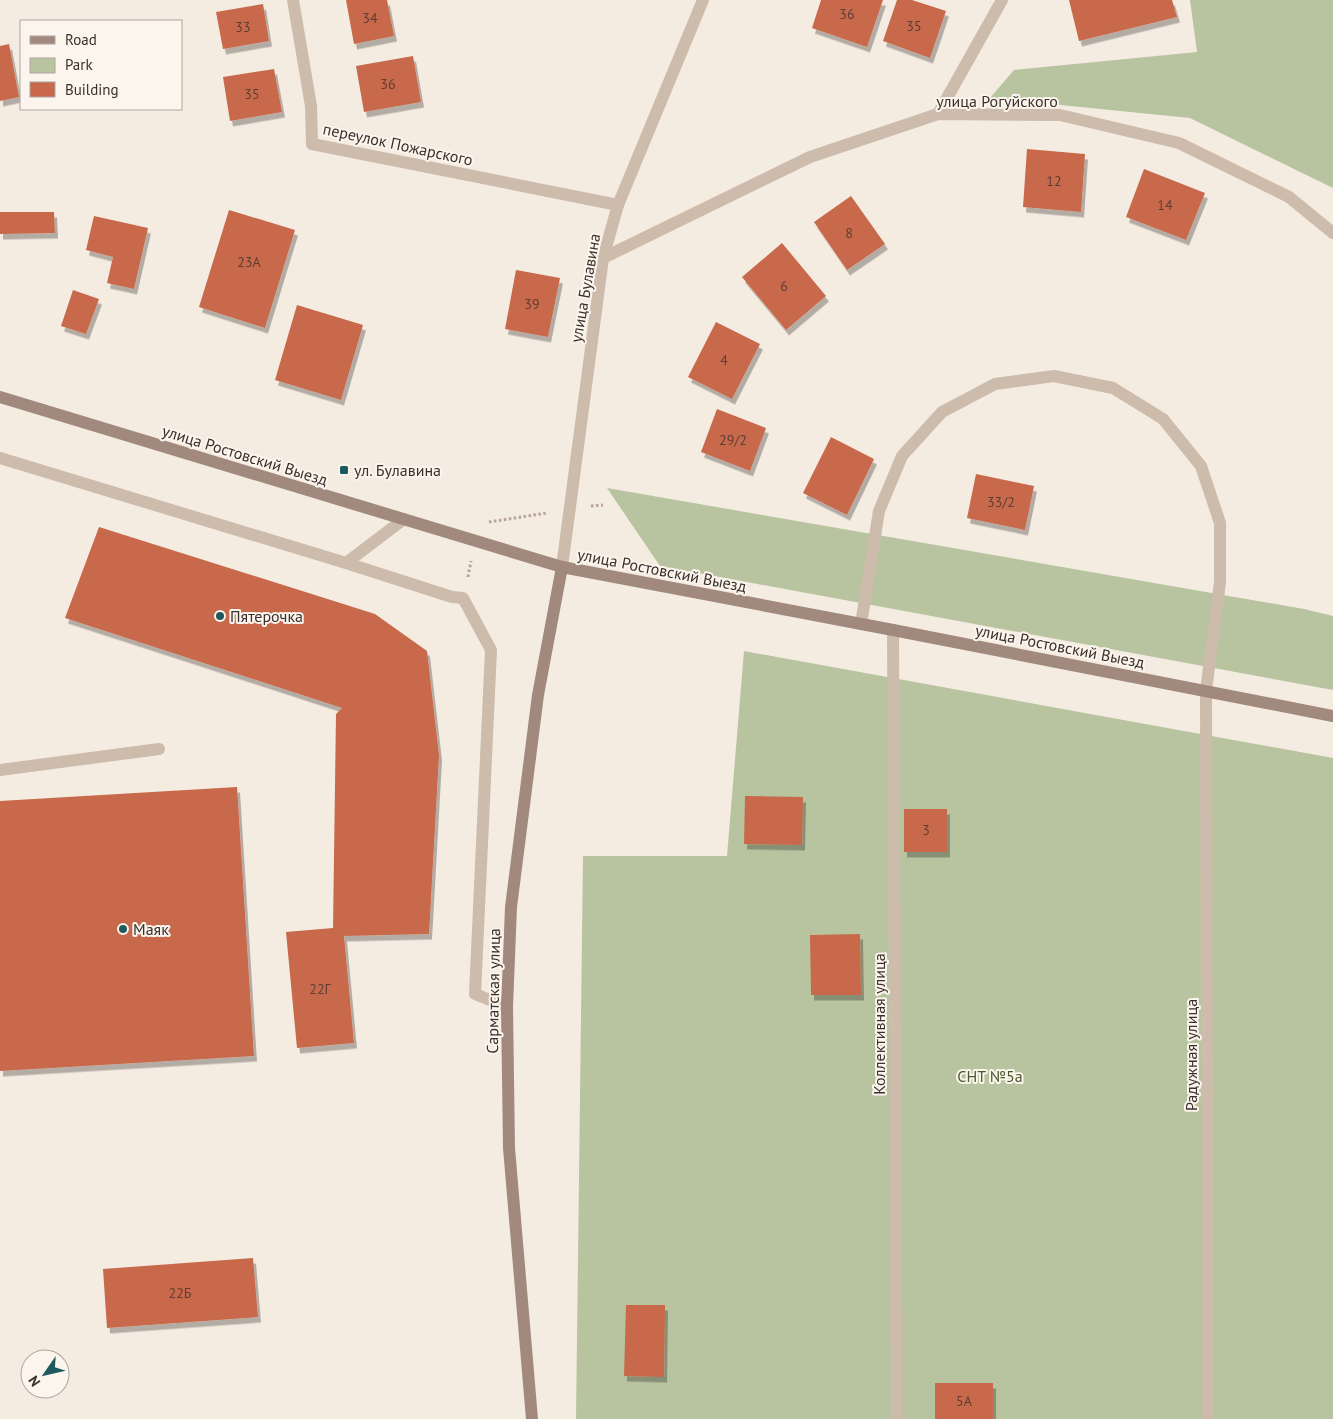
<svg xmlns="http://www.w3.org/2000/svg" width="1333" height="1419" font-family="'PT Sans',sans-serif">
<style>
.green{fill:#b8c4a0}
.building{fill:#c8694b;filter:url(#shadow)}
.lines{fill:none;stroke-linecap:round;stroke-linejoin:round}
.path{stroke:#b9a596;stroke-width:3;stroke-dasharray:2.5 2.5;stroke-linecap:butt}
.service{stroke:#cdbbac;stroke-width:12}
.minor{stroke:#cdbbac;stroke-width:12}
.tertiary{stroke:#cdbbac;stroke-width:12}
.secondary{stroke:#a18a7d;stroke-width:12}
.poi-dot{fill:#1f5a5e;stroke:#fbf5ee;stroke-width:2}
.labels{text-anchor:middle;stroke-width:4;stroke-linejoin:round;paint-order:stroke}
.number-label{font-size:14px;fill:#5e3e33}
.street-label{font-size:16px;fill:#3b302b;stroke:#fbf5ee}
.poi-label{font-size:16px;fill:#3b302b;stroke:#fbf5ee;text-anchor:start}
.park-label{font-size:16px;fill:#4a5a2e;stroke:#fbf5ee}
</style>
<defs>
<filter id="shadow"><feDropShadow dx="3" dy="5.5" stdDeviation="0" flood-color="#0004"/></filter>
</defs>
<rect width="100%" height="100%" fill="#f4ebe1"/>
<path class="green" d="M1190,0H1333V188L1190,118L990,98L1014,70L1197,52Z
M607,488L1304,609L1333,616V690L660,566Z
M744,651L1333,758V1419H576L583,856H727Z"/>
<path class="building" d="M346,0H387L394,36L354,44Z
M821,0H883L867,47L812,28Z
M897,0H912L946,11L930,58L883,41Z
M1069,0H1172L1177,17L1079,41Z
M263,4L269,41L223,49L216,12Z
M9,44L19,97L0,101V46Z
M413,56L421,102L364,112L356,66Z
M274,69L282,112L230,121L223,77Z
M1027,149L1085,154L1081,212L1023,207Z
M1144,169L1205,193L1186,240L1126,217Z
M851,196L885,244L847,270L814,222Z
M229,210L295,230L265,328L199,307Z
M0,212H54L55,233L0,234Z
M94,216L148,228L134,289L107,283L113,257L86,250Z
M782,243L826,296L786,330L742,277Z
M516,270L560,278L548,337L505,329Z
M73,290L99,299L86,334L61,326Z
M297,305L363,325L341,400L275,380Z
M716,322L760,344L732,399L688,377Z
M717,409L766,428L750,471L701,452Z
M831,437L874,459L847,515L803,493Z
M976,474L1034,486L1025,530L967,518Z
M99,527L375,614L427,651L439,755L429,934L344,936L354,1043L297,1048L286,932L333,928L336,714L342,708L65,618Z
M237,787L254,1056L0,1071V801Z
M745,796L803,797L802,845L744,844Z
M904,809H947V852H904Z
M860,934L861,995H811L810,935Z
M253,1258L258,1317L107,1328L103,1269Z
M626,1305H665L664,1377L624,1376Z
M935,1383H993V1419H935Z"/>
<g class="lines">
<path class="path" d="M591,506L603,505
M489,522L547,513
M468,577L471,561"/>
<path class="service" d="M0,458L346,563L404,519
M346,563L452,597L463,598L491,650L475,994L507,1007
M0,770L159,749"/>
<path class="minor" d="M293,0L311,106L312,144L618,205
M938,114L1002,0
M603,258L810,157L938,114L1060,115L1179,143L1289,197L1333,233
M861,624L879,511L902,456L942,412L995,384L1054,376L1113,388L1163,419L1201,466L1220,523V582L1206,691L1208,1419
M893,630L897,1419"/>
<path class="tertiary" d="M562,567L603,258L618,205L703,0"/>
<path class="secondary" d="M0,397L562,567L893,630L1333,716
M532,1419L509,1148L507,1007L511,907L538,695L562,567"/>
</g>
<g class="poi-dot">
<rect x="339" y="465" width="10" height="10" rx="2.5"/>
<circle cx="220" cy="616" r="5"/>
<circle cx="123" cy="929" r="5"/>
</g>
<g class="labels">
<g class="number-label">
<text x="847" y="19">36</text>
<text x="370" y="23">34</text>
<text x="914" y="31">35</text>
<text x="243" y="32">33</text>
<text x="388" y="89">36</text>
<text x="252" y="99">35</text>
<text x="1054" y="186">12</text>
<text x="1165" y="210">14</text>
<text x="849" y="238">8</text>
<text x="249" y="267">23А</text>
<text x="784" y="291">6</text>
<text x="532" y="309">39</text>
<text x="724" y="365">4</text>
<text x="733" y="445">29/2</text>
<text x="1001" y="507">33/2</text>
<text x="926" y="835">3</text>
<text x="320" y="994">22Г</text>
<text x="180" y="1298">22Б</text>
<text x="964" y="1406">5А</text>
</g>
<g class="street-label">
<text x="997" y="107">улица Рогуйского</text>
<text transform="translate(398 144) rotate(12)" y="6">переулок Пожарского</text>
<text transform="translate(585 288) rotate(-80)" y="6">улица Булавина</text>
<text transform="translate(245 455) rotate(17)" y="6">улица Ростовский Выезд</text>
<text transform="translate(662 570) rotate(11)" y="6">улица Ростовский Выезд</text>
<text transform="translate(1060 646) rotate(11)" y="6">улица Ростовский Выезд</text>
<text transform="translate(493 991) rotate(-89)" y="6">Сарматская улица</text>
<text transform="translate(879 1024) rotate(-90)" y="6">Коллективная улица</text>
<text transform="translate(1191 1055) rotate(-90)" y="6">Радужная улица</text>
</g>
<g class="poi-label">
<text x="354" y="476">ул. Булавина</text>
<text x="230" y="622">Пятерочка</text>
<text x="133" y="935">Маяк</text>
</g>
<g class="park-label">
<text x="990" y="1082">СНТ №5а</text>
</g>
</g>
<rect x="20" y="20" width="162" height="90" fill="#fbf5ee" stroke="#aea6a0"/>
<rect x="30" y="36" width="25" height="8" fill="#a18a7d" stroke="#aea6a0"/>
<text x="65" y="45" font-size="15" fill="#3b302b">Road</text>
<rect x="30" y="58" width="25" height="15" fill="#b8c4a0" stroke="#aea6a0"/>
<text x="65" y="70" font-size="15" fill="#3b302b">Park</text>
<rect x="30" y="82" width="25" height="15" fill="#c8694b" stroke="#aea6a0"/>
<text x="65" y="95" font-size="15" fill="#3b302b">Building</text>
<g transform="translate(45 1374) rotate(236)"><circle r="24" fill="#fbf5ee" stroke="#aea6a0"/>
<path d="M0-4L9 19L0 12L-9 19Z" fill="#1f5a5e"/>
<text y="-8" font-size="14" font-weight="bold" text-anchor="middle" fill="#3b302b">N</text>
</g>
</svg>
